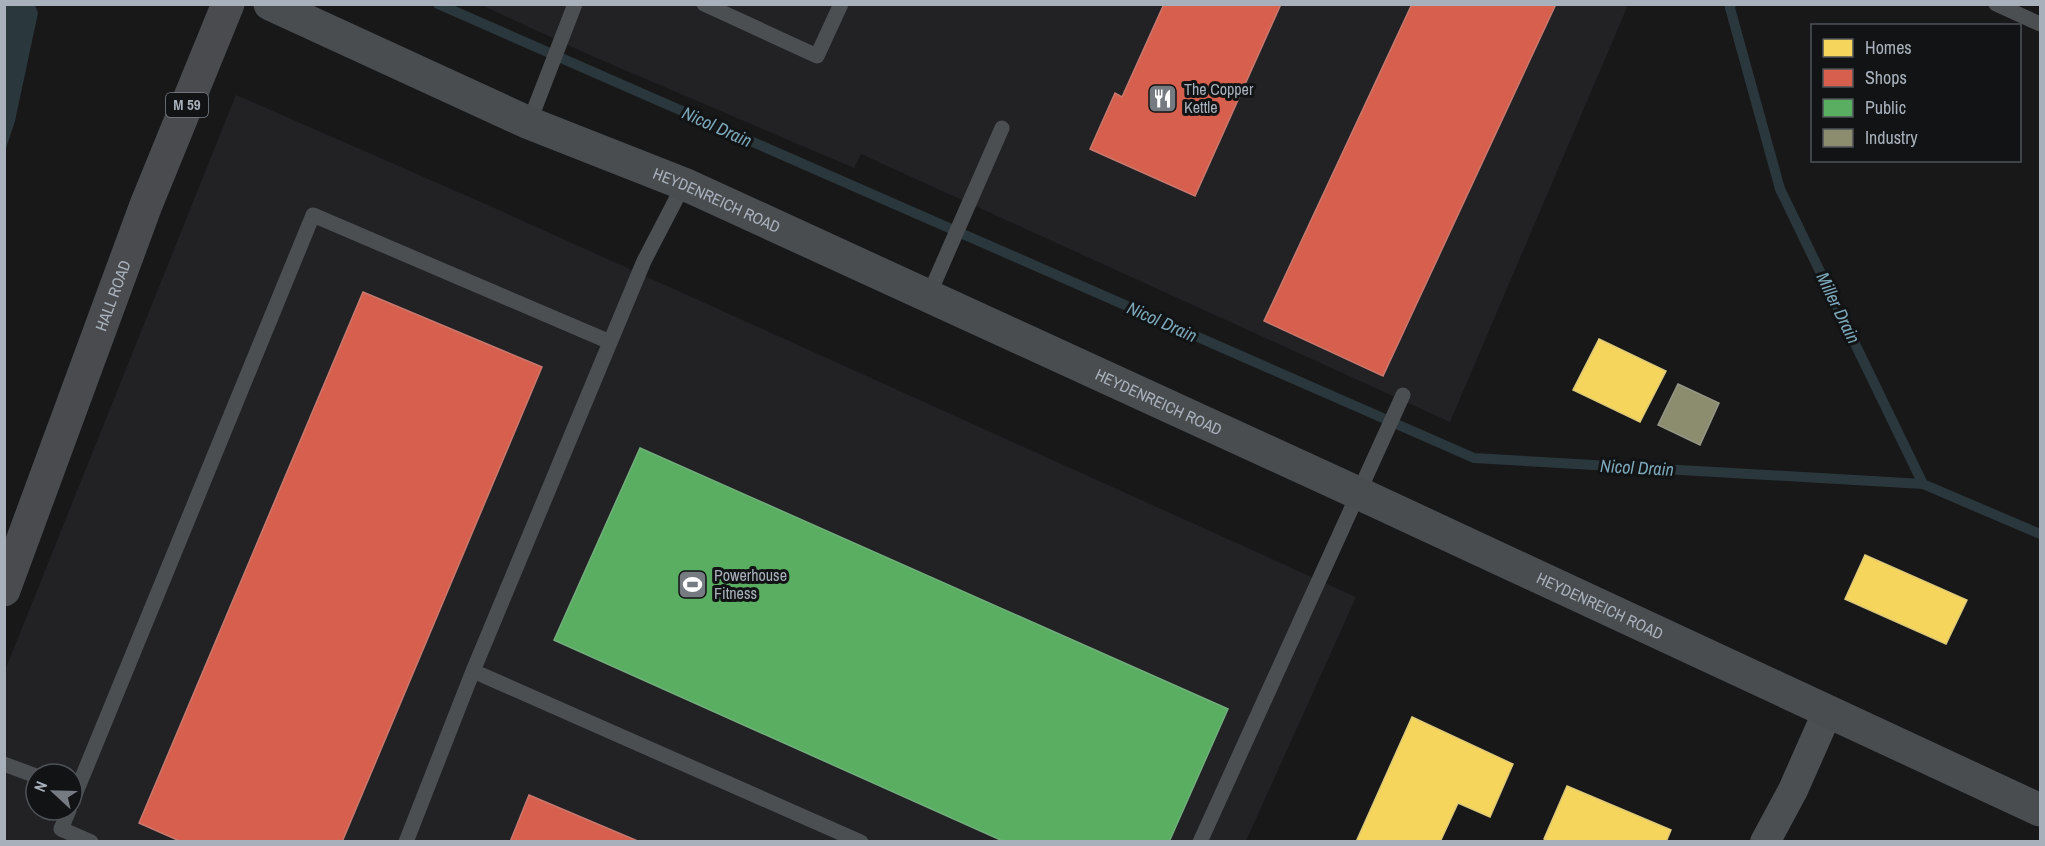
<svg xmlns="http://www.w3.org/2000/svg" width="2045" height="846" font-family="'Archivo Narrow',sans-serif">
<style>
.built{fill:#222225;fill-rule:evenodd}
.water{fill:#2a373c}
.homes{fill:#f6d55c;stroke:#dfca78;stroke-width:1.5}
.shops{fill:#d6604d;stroke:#c8786e;stroke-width:1.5}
.public{fill:#5aae61;stroke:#71af7c;stroke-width:1.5}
.industry{fill:#8c8c6e;stroke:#949785;stroke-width:1.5}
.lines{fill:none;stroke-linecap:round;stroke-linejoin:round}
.stream{stroke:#2a373c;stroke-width:10}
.lane{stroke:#4c4f52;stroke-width:15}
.street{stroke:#4c4f52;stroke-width:30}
.secondary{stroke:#4a4d50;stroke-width:33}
.highway{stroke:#494b4e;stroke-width:33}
.labels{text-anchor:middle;stroke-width:6;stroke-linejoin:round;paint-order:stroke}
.shield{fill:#121315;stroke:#7b8289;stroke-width:1.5}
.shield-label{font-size:15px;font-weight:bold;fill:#a8b1bb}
.poi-label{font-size:16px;fill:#a8b1bb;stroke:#121315;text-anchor:start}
.street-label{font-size:16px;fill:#a8b1bb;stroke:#121315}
.water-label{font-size:18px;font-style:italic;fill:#7ca8b9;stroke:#121315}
</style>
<rect width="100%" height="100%" fill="#181819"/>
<path class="built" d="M481,5H1628L1450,422L861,154L854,168L592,56Z
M236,95L490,206L1356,597L1246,841H5L4,673ZM36,774H72V810H36Z"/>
<path class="water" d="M5,4L35,5L38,13L15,121L5,151Z"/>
<path class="homes" d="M1599,339L1666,371L1640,422L1573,390Z
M1865,555L1967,600L1946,644L1845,599Z
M1412,717L1513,764L1490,817L1458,803L1440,842H1356Z
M1567,786L1671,830L1666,842H1549L1544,839Z"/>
<path class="shops" d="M1164,4H1281L1195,196L1090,149L1115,93L1122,97Z
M1412,4H1556L1383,376L1264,321Z
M363,292L542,367L342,842H182L139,823Z
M529,795L640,842H510Z"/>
<path class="public" d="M640,448L1228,709L1169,842H1005L554,640Z"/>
<path class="industry" d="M1678,384L1719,403L1700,445L1658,425Z"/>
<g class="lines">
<path class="stream" d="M438,4L1474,458L1923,484L2040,534
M1731,4L1730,8L1780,189L1923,484"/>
<path class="lane" d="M704,4L817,56L841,4
M1996,4L2040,24
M529,123L575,4
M928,297L1002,128
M473,671L861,842
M4,764L36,776
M72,802L313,215L610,342
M69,810L61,829L91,842
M406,842L473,671L644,261L684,184
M1200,842L1403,395"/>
<path class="street" d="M1765,842L1793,790L1827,713"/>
<path class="secondary" id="s1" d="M270,4L529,123L684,184L1358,493L2040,810"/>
<path class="highway" id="s2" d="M4,590L146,205L228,4"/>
</g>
<defs>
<symbol id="restaurant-square" viewBox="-11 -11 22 22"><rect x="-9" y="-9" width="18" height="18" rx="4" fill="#767b82" stroke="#121315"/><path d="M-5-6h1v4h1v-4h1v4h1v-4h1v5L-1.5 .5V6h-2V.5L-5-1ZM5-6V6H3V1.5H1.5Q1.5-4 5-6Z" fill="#fff"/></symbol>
<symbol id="stadium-square" viewBox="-11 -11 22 22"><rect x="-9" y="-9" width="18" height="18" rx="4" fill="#767b82" stroke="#121315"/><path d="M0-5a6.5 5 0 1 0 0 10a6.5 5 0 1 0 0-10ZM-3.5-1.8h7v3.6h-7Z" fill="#fff"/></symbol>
</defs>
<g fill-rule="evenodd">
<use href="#restaurant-square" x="1146" y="82" width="33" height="33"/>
<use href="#stadium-square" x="676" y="568" width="33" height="33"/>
</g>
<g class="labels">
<rect class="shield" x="166" y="93" width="42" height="24" rx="4.5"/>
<g class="shield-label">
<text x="187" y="110">M 59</text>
</g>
<g class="poi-label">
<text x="1184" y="95">The Copper<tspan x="1184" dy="18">Kettle</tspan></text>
<text x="714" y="581">Powerhouse<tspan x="714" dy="18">Fitness</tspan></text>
</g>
<g class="street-label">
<text dy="6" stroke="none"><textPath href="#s1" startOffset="488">HEYDENREICH ROAD</textPath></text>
<text dy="6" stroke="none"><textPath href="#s2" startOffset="314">HALL ROAD</textPath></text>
<text dy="6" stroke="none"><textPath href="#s1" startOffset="974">HEYDENREICH ROAD</textPath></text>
<text dy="6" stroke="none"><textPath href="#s1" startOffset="1460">HEYDENREICH ROAD</textPath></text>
</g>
<g class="water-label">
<text transform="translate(717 127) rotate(24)" y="6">Nicol Drain</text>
<text transform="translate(1838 308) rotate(64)" y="6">Miller Drain</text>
<text transform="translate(1162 322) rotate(24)" y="6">Nicol Drain</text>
<text transform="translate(1637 468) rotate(3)" y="6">Nicol Drain</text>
</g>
</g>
<rect width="2045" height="846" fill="none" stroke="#a8b1bb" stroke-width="12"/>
<rect x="1811" y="24" width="210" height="138" fill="#121315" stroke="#4e5257" stroke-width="1.5"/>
<rect x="1823" y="39" width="30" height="18" fill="#f6d55c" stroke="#4e5257" stroke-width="1.5"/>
<text x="1865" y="54" font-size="18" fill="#a8b1bb">Homes</text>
<rect x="1823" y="69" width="30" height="18" fill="#d6604d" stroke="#4e5257" stroke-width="1.5"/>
<text x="1865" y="84" font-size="18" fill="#a8b1bb">Shops</text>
<rect x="1823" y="99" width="30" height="18" fill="#5aae61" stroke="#4e5257" stroke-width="1.5"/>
<text x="1865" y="114" font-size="18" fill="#a8b1bb">Public</text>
<rect x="1823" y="129" width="30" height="18" fill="#8c8c6e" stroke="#4e5257" stroke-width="1.5"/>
<text x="1865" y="144" font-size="18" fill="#a8b1bb">Industry</text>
<g transform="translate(54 792) rotate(292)"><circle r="28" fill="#121315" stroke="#4e5257" stroke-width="1.5"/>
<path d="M0-4.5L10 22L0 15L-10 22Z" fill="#767b82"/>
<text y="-9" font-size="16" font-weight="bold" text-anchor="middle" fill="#a8b1bb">N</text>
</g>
</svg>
